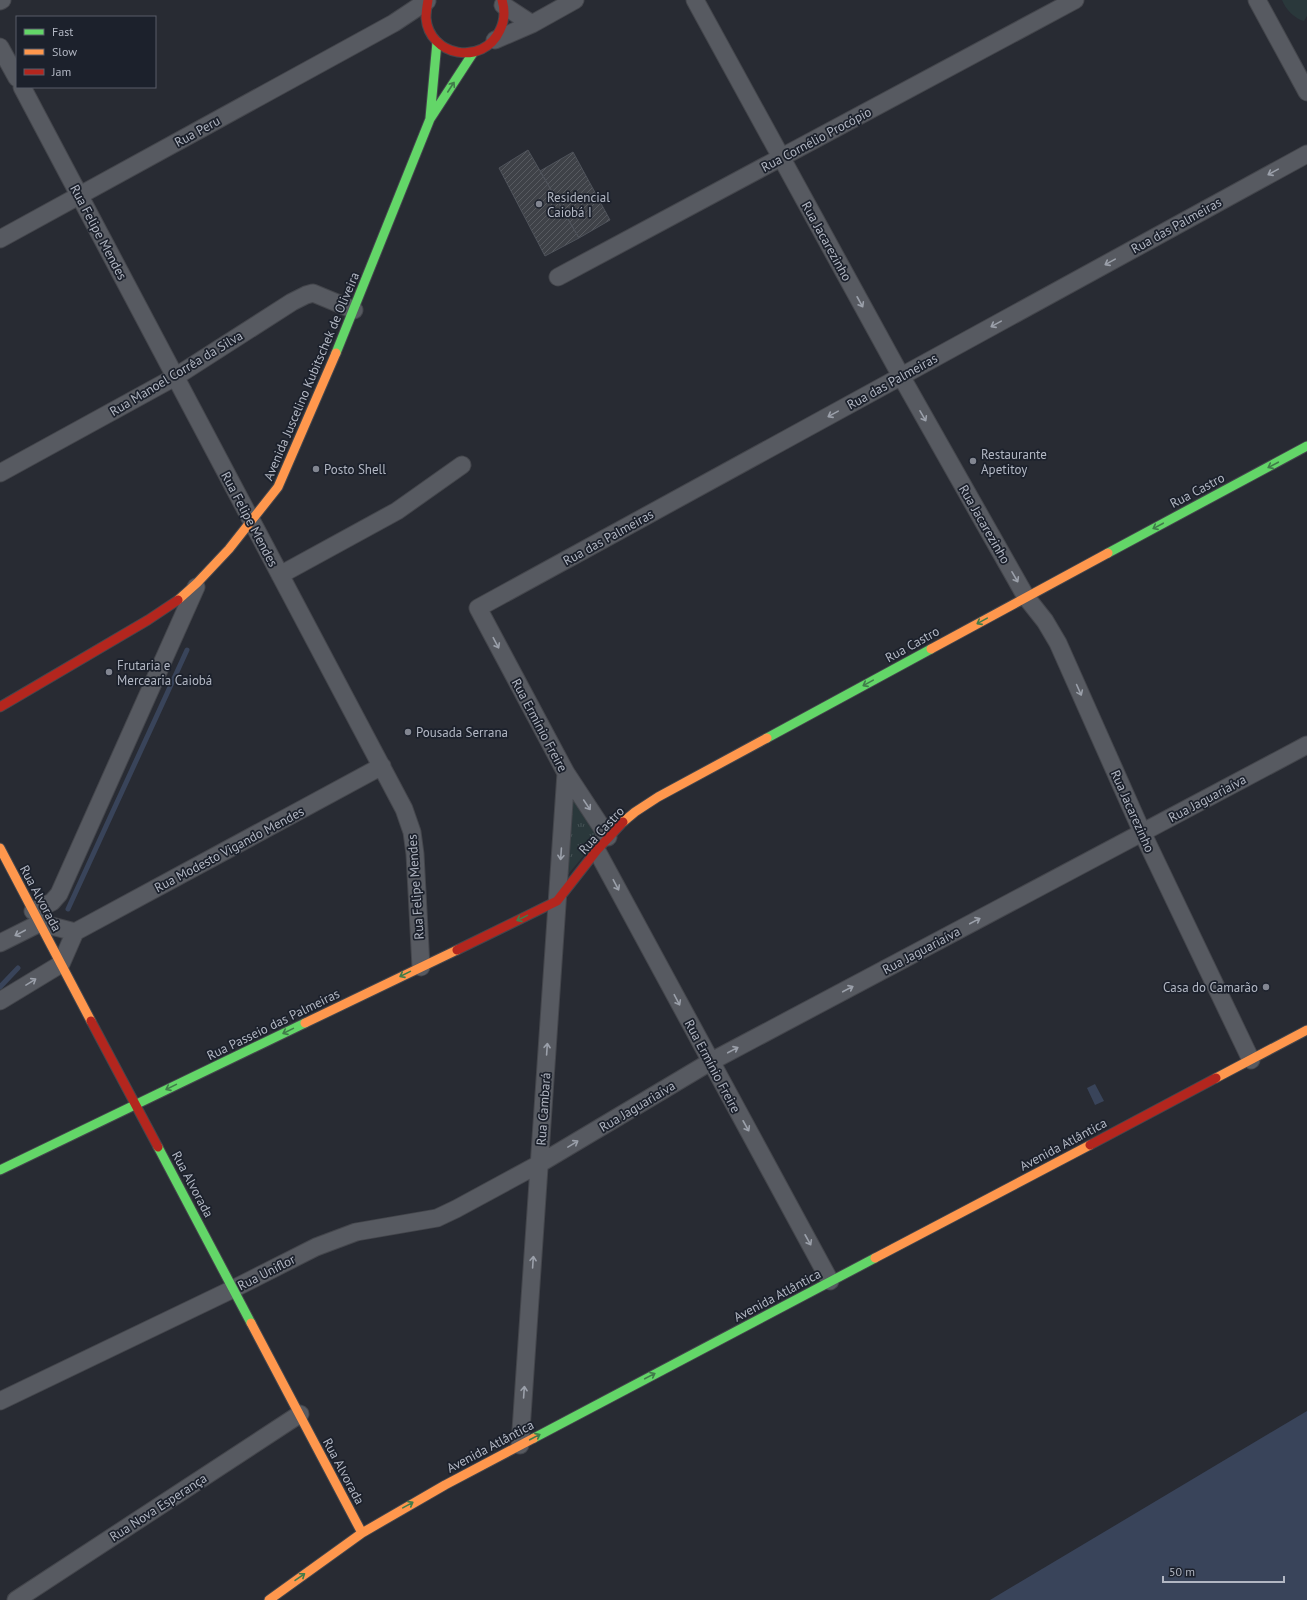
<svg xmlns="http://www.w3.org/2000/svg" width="1307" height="1600" font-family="'PT Sans',sans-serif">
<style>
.green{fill:#2a383b}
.park{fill:url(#park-tufts)}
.water{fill:#39445a}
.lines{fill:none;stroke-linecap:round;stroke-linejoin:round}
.stream{stroke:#39445a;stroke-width:5}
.building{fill:url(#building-hatch);stroke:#4f535b}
.street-casing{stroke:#44464c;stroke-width:19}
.fast-casing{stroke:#44464c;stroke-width:11}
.slow-casing{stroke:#44464c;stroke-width:11}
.jam-casing{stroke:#44464c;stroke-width:11}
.street{stroke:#575a61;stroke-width:17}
.fast{stroke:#63d668;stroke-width:9}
.slow{stroke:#ff974d;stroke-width:9}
.jam{stroke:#b3261e;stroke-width:9}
.oneway{stroke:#407c4a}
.oneway2{stroke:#9ba0aa}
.poi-dot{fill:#828691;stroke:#1c212c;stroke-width:1.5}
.labels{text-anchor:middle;stroke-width:3.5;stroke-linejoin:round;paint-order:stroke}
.street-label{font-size:13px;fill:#b2b7c3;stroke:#1c212c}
.poi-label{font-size:13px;fill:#b2b7c3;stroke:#1c212c;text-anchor:start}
</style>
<defs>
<pattern id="park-tufts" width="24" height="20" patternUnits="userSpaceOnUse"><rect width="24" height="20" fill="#2a383b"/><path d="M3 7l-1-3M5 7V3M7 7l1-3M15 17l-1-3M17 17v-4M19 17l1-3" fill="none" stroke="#465356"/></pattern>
<pattern id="building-hatch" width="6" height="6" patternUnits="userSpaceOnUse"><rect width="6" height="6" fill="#3f4248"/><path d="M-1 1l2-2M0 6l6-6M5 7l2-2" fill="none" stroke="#585b61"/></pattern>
</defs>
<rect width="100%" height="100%" fill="#282b33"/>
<path class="green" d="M1282,0H1307V16L1304,21C1295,19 1286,10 1282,0Z"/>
<path class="park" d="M573,797L599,837L565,878Z"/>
<path class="water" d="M1095,1084L1104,1101L1095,1105L1087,1088Z
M1307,1411V1600H990Z"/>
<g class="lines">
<path class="stream" d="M68,909L187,650
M0,987L18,968"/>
</g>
<path class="building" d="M528,150L579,238L545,256L499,168Z
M573,152L610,220L579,238L540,171Z"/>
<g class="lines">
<defs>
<path id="street" d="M695,0L901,376L1026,597L1045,621L1058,643L1142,832L1251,1060
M1257,0L1307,92
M0,1L2,0
M503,5L532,24
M495,40L532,24L575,0
M0,47L17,78
M22,87L404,809L412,832L415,854L421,967
M0,239L394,23L427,1
M558,277L1075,0
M0,473L175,377L292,302L306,295L313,293L354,310
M280,575L397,511L462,465
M608,837L566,773L478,608L1307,154
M597,851L830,1281
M33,911L52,902L59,894L196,587
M0,943L40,923L75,932
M0,1001L61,964L75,932L382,766
M0,1401L233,1289L316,1247L356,1232L437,1218L456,1209L539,1164L710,1062L1307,745
M520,1445L566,773
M16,1600L300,1414"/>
<path id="fast" d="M430,118L437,42
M336,353L430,119L473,53
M1108,553L1307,446
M767,738L931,649
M158,1147L251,1323
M0,1170L305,1023
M534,1438L875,1258"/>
<path id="slow" d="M178,600L197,583L229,549L278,487L336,353
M931,649L1108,553
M623,822L635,812L658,797L767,738
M0,848L91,1021
M305,1023L457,950
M1216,1078L1307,1030
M875,1258L1090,1145
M251,1323L362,1533
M269,1600L362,1533L445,1485L534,1438"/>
<path id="jam" d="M428,0C427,6 426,13 426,18C429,56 483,67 500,30C505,20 505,10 502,0
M0,707L148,620L178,600
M457,950L557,901L597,850L623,822
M91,1021L158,1147
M1090,1145L1216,1078"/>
</defs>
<use href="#street" class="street-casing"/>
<use href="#fast" class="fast-casing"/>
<use href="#slow" class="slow-casing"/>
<use href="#jam" class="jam-casing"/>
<use href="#street" class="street"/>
<use href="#fast" class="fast"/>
<use href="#slow" class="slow"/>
<use href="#jam" class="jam"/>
</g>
<defs><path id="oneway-shaft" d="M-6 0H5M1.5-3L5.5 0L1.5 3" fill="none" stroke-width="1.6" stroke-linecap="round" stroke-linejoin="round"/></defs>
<g class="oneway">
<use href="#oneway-shaft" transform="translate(451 87) rotate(-57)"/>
<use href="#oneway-shaft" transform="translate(1273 465) rotate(152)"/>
<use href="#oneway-shaft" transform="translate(1158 526) rotate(152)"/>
<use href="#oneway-shaft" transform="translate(982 621) rotate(151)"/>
<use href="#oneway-shaft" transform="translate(868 683) rotate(151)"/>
<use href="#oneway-shaft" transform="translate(522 918) rotate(154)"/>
<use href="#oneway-shaft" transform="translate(405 974) rotate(154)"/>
<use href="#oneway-shaft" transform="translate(288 1031) rotate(154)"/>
<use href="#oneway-shaft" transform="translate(171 1087) rotate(154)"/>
<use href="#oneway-shaft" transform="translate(650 1376) rotate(-28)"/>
<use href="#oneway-shaft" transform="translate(535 1437) rotate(-28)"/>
<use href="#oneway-shaft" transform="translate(408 1505) rotate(-29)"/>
<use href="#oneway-shaft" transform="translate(300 1577) rotate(-35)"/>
</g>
<g class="oneway2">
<use href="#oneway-shaft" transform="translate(1273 172) rotate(151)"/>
<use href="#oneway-shaft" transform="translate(1110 262) rotate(151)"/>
<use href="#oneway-shaft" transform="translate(860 302) rotate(61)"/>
<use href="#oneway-shaft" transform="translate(996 324) rotate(151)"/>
<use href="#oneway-shaft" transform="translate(833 414) rotate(151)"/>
<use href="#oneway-shaft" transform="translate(923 416) rotate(60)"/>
<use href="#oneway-shaft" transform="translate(1015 577) rotate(60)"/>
<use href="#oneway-shaft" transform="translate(496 643) rotate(62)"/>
<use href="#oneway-shaft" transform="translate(1079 690) rotate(66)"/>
<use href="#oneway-shaft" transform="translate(587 805) rotate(56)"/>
<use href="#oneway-shaft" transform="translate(561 854) rotate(94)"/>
<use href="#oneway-shaft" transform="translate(616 885) rotate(62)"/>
<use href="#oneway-shaft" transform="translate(975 921) rotate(-28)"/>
<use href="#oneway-shaft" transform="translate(20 933) rotate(152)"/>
<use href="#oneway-shaft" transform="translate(31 982) rotate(-32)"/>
<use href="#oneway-shaft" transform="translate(848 989) rotate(-28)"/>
<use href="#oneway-shaft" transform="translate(677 1000) rotate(62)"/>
<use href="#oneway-shaft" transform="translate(547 1049) rotate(-86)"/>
<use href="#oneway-shaft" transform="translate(733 1050) rotate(-28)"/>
<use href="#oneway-shaft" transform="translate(746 1126) rotate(61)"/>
<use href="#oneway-shaft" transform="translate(573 1144) rotate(-31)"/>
<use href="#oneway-shaft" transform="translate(808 1240) rotate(61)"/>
<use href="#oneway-shaft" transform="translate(533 1262) rotate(-86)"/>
<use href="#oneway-shaft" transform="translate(524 1392) rotate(-86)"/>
</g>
<g class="poi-dot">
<circle cx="539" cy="204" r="4"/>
<circle cx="973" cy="461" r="4"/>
<circle cx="316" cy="469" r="4"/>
<circle cx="109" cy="672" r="4"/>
<circle cx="408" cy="732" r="4"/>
<circle cx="1266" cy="987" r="4"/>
</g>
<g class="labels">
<g class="street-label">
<text transform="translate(197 131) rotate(-29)" y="5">Rua Peru</text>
<text transform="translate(816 139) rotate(-28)" y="5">Rua Cornélio Procópio</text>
<text transform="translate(1176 225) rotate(-29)" y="5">Rua das Palmeiras</text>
<text transform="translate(99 232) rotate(62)" y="5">Rua Felipe Mendes</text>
<text transform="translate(827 241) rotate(61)" y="5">Rua Jacarezinho</text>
<text transform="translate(176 373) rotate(-31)" y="5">Rua Manoel Corrêa da Silva</text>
<text transform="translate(311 376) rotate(-67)" y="5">Avenida Juscelino Kubitschek de Oliveira</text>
<text transform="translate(892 381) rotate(-29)" y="5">Rua das Palmeiras</text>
<text transform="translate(1197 490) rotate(-28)" y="5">Rua Castro</text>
<text transform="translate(250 519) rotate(62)" y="5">Rua Felipe Mendes</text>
<text transform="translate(985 524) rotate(60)" y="5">Rua Jacarezinho</text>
<text transform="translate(608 537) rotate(-29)" y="5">Rua das Palmeiras</text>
<text transform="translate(912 644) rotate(-29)" y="5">Rua Castro</text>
<text transform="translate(540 725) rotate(62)" y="5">Rua Ermínio Freire</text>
<text transform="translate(1207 798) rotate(-28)" y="5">Rua Jaguariaíva</text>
<text transform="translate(1133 811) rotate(66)" y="5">Rua Jacarezinho</text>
<text transform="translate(601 830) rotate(-47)" y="5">Rua Castro</text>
<text transform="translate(229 849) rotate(-28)" y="5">Rua Modesto Vigando Mendes</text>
<text transform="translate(415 887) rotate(-94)" y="5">Rua Felipe Mendes</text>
<text transform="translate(41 898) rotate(62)" y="5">Rua Alvorada</text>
<text transform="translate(921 950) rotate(-28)" y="5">Rua Jaguariaíva</text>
<text transform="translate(273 1024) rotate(-26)" y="5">Rua Passeio das Palmeiras</text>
<text transform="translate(713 1066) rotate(62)" y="5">Rua Ermínio Freire</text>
<text transform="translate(637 1106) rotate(-31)" y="5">Rua Jaguariaíva</text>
<text transform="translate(543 1109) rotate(-86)" y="5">Rua Cambará</text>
<text transform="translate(1063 1144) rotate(-28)" y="5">Avenida Atlântica</text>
<text transform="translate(193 1184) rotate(62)" y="5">Rua Alvorada</text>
<text transform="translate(266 1272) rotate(-27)" y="5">Rua Uniflor</text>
<text transform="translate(777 1295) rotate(-28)" y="5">Avenida Atlântica</text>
<text transform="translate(490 1446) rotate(-28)" y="5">Avenida Atlântica</text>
<text transform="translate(344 1471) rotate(62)" y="5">Rua Alvorada</text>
<text transform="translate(158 1507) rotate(-33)" y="5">Rua Nova Esperança</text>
</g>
<g class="poi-label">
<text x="547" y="202">Residencial<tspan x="547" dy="15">Caiobá I</tspan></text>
<text x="981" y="459">Restaurante<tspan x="981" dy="15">Apetitoy</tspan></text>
<text x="324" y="474">Posto Shell</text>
<text x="117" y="670">Frutaria e<tspan x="117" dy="15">Mercearia Caiobá</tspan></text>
<text x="416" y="737">Pousada Serrana</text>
<text x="1258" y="992" text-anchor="end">Casa do Camarão</text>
</g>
</g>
<rect x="16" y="16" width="140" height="72" fill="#1c212c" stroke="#585d68"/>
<rect x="24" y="29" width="20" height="6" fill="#63d668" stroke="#585d68"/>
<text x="52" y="36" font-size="12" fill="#b2b7c3">Fast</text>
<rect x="24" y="49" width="20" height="6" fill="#ff974d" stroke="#585d68"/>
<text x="52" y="56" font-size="12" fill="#b2b7c3">Slow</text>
<rect x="24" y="69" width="20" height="6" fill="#b3261e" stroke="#585d68"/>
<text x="52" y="76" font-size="12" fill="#b2b7c3">Jam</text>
<path d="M1163 1576v6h121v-6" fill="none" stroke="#b2b7c3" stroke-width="2"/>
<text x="1169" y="1576" font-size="12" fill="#b2b7c3" stroke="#1c212c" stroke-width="3" paint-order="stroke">50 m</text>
</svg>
